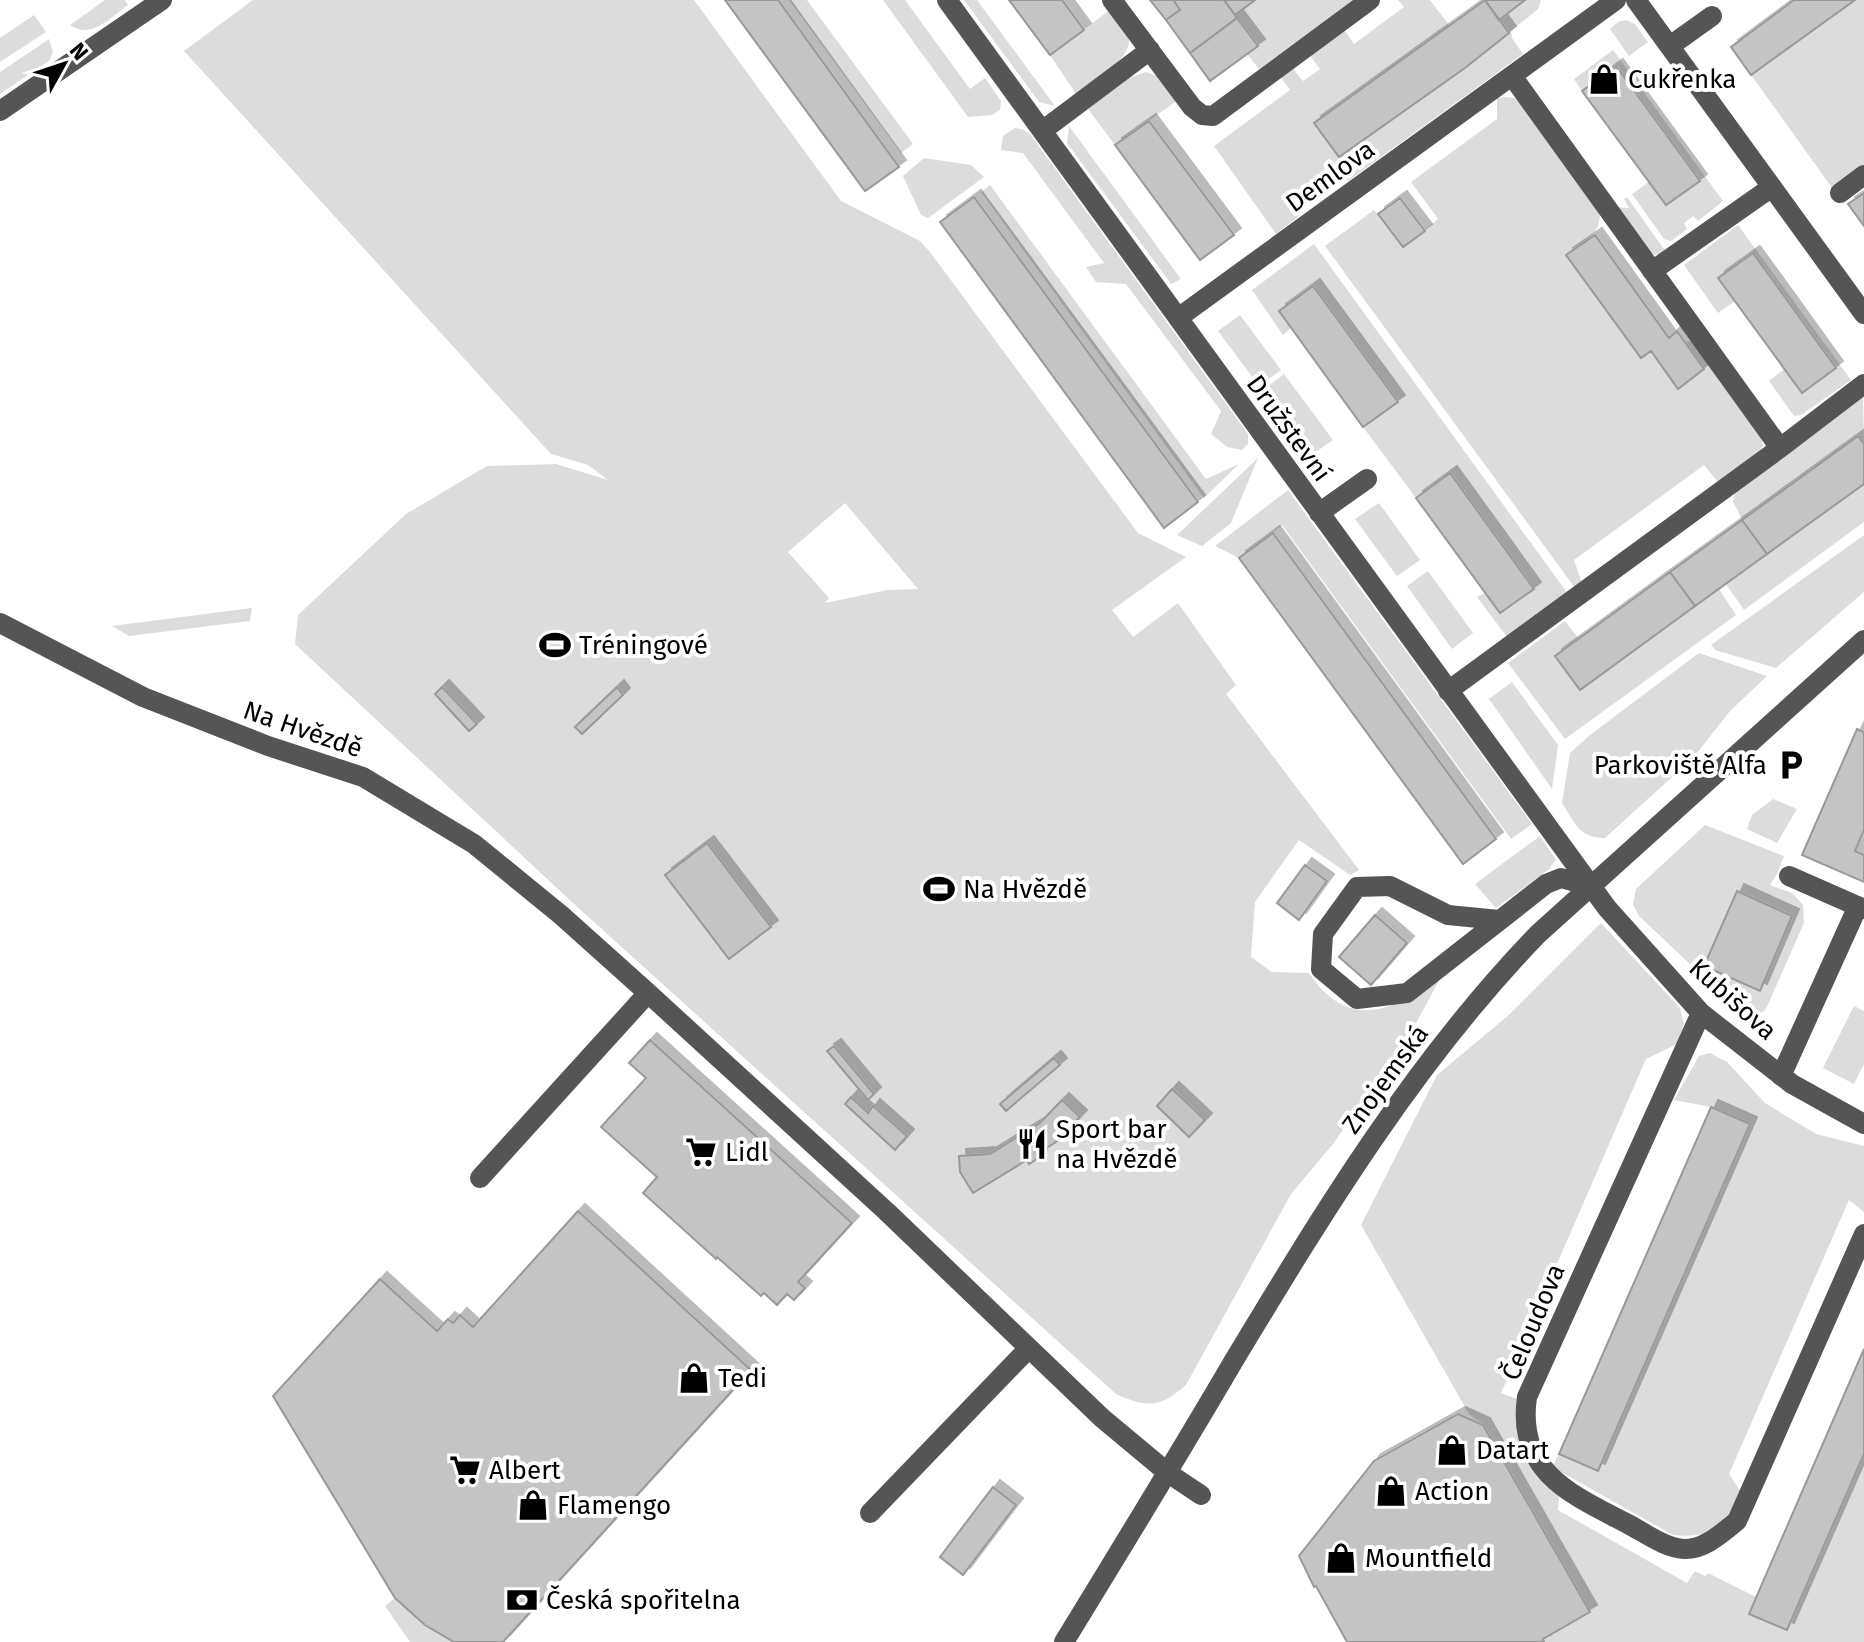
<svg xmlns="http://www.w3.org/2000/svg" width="1864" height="1642" font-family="'Fira Sans',sans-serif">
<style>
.green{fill:#dcdcdc;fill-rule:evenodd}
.building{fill:#c4c4c4;stroke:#999;stroke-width:2;filter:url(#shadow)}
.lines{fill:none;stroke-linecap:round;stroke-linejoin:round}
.minor{stroke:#555;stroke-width:20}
.labels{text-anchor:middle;stroke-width:8;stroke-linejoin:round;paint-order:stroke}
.poi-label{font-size:26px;fill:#000;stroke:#fff;text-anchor:start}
.street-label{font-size:26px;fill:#000;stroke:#fff}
</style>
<defs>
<filter id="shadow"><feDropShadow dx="7" dy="-7" stdDeviation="0" flood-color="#0004"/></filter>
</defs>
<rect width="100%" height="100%" fill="#fff"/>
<path class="green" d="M105,0H125L128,5C111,17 91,40 70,25Z
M253,0H694L841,201L920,241L930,252L1138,533L1186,557L1112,610L1133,637L1178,603L1236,685L1226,694L1359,870L1350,875L1299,840L1255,902L1251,957L1272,972L1309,973C1349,1032 1393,1011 1441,977L1415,1025L1333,1144L1291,1194L1186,1385C1160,1408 1147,1408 1116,1394L573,903L295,644L298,615L406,514L487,466L556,464L608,480L588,465L551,454L184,51ZM845,503L918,589L887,590L825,603L829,598L788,552Z
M789,0H807L913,144L901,153Z
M883,0H905L970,89L985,78L1001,101L1000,110L992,115L968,117Z
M964,0H977L1055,106L1039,102Z
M1255,0H1356L1259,69L1247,54L1257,46L1235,15Z
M1398,0H1430L1449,25L1314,123L1339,157L1443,84L1509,33L1499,20L1525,0H1541L1538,9L1511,31L1512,38L1523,54L1348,181L1337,167L1289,201L1299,216L1276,234L1214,146L1290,90L1279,75L1291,66L1303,81L1320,69L1308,53L1343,28L1354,44L1404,7Z
M1856,0H1864V167L1833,189L1751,75Z
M1111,9C1116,17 1124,27 1128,36C1136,57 1091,83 1076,94L1050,55Z
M34,15L46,32L0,62V38Z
M1626,20L1635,24L1648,42L1629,56L1610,29L1618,22Z
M49,39L53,52L49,61L0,94V72Z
M1613,50L1723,201L1698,221L1693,216L1684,223L1687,229L1671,241L1664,239L1632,194L1649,182L1666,205L1700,181L1616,66L1582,91L1574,79Z
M1146,72L1157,76L1178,100L1115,145L1088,109L1129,78Z
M1505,97L1515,98L1521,103L1600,214C1600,236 1582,242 1567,256L1641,358L1651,351L1678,388L1704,369L1684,342L1693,341L1760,431L1763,446L1754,458L1719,483L1704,465L1574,560L1582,583L1575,588L1325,246L1374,210L1403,247L1438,219L1411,182L1497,119V98Z
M1069,126L1181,279L1171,284L1067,143Z
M1015,128L1022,129L1030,134L1248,434V444L1242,450L1227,447L1211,434L1221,411L1126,284L1096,282L1086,267L1104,263L1023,153L1001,150L1003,136Z
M924,158L971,165L984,177L928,218L921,215L903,176Z
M990,185L1206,479L1239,464L1204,498L981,192Z
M1627,197L1666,252L1655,255L1646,251L1614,207L1629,208L1624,199Z
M1738,225L1851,380L1801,415L1794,416L1769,381L1784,369L1802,393L1836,368L1753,253L1719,278L1735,301L1718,313L1684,265Z
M1314,244L1568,594L1507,637L1477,597L1485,593L1500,613L1534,588L1450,474L1416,498L1363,427L1397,401L1313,287L1279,311L1291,328L1283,335L1252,290Z
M1240,315L1281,370L1259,386L1218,331Z
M1284,374L1333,440L1310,456L1262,391Z
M1863,396L1864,444L1857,436L1742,520L1733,501L1735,492Z
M1258,458L1231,523L1202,546L1177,535Z
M1864,484V522L1744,610L1726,584Z
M1288,490L1532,824L1511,839L1282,525L1239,558L1215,546Z
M1379,503L1420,560L1397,576L1355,519Z
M1864,535V592L1776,668L1715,650L1711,645Z
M1428,571L1473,633L1452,649L1407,586Z
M1719,589L1736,615L1565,739L1508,663L1565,621L1579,639L1555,656L1580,690Z
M252,608L250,621L129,636L112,626Z
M1699,653L1767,676L1730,711L1693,758L1605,838C1579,838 1575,823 1562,803L1570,753L1590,735Z
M1512,682L1558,745L1552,789L1489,699Z
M1773,799L1797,809L1777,843L1747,829L1752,815Z
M1705,825L1784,856L1778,872L1770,885L1792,893L1803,905L1804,923L1766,1009L1755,1018L1743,1014L1639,916L1633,904L1636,889ZM1737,892L1792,916L1760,990L1704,966Z
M1540,836L1556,860L1549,869L1496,908L1475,884Z
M1601,923L1680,1008L1684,1024L1677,1044L1646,1059L1501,1393L1522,1401L1547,1480L1545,1485L1554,1490L1560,1488L1558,1510L1687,1583L1695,1571L1705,1576L1708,1573L1756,1597L1749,1614L1786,1630L1864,1454V1642H1544L1543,1639L1590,1611L1484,1425L1469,1414L1361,1225L1437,1075L1510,1014Z
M1854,1006L1864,1011V1064L1854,1084L1823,1068Z
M1710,1053L1727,1062L1765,1103L1816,1134L1864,1146V1212L1849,1200L1729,1474L1743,1495C1729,1528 1707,1539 1673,1535L1552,1467L1559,1454L1598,1470L1749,1124L1711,1107L1674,1100L1699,1056Z
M395,1598L425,1625L454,1642H410L385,1606Z"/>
<path class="building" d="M725,0H778L899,167L865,191Z
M1009,0H1062L1084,30L1050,55Z
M1150,0H1175L1174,1L1180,10L1166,20Z
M1175,0H1224L1237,18L1190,53L1166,20L1180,10L1174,1Z
M1224,0H1255L1235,15Z
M1485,0L1509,33L1465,68L1339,157L1314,123Z
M1485,0H1525L1499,20Z
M1794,0H1855L1751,75L1731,47Z
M1237,18L1258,46L1210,81L1190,53Z
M1616,66L1700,181L1666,205L1582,91Z
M1149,121L1234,235L1200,260L1115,145Z
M1864,193V226L1848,204Z
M974,197L1198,502L1164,528L940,222Z
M1400,198L1425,231L1403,247L1378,214Z
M1595,235L1669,338L1677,331L1704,369L1678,389L1651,351L1641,358L1566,255Z
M1753,253L1836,368L1802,393L1718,278Z
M1313,286L1398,402L1363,427L1279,311Z
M1858,436L1864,444V484L1767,554L1742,520Z
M1450,473L1534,589L1500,613L1416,498Z
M1742,520L1767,554L1695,606L1670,572Z
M1273,533L1496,839L1463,864L1239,558Z
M1670,572L1695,606L1580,690L1555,656Z
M442,687L477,724L469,731L435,694Z
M617,687L623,695L582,734L575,727Z
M1857,729L1864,732V830L1855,851L1864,855V882L1802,855Z
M707,843L771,927L729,959L665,875Z
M1305,865L1327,881L1299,920L1277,903Z
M1737,891L1792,916L1760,991L1704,966Z
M1375,915L1407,943L1371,985L1339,957Z
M650,1040L852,1223L798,1282L805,1288L794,1300L787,1294L777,1305L764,1293L761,1296L717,1257L716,1259L643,1193L657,1177L601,1127L646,1078L629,1063Z
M834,1046L874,1094L868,1100L827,1051Z
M1054,1058L1060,1065L1006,1111L1000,1104Z
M1172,1089L1205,1120L1189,1137L1157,1106Z
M851,1097L868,1113L873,1106L907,1136L895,1150L845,1104Z
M1062,1100L1080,1117L1056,1142L1037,1154L1040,1157L1029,1164L1027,1160L973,1193L960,1172L959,1156L990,1154L1040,1123Z
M1711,1107L1750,1124L1598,1471L1559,1454Z
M578,1211L751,1370L503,1642H454L425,1625L395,1598L273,1396L380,1279L437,1331L448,1319L453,1323L460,1315L473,1327Z
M1864,1349V1454L1787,1630L1749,1614Z
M1458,1414L1483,1425L1590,1612L1543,1639L1544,1642H1347L1316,1586L1314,1587L1299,1556L1374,1461Z
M993,1487L1016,1505L963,1575L940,1557Z"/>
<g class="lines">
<path class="minor" d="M947,0L1607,908L1701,1013L1792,1084L1864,1124
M1112,0L1192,107L1202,115L1213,116L1370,0
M1636,0L1864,314
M1670,46L1712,16
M1512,76L1780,448
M0,111L162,0
M1042,131L1150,50
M1840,193L1864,175
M1652,271L1772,187
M1178,318L1616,0
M1319,513L1367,479
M0,623L143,697L268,746L363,777L474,844L561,915L648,993L886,1211L1102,1418L1168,1473L1201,1495
M1448,691L1780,448L1864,384
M1789,876L1864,909
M1499,920L1448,915L1390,886L1357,887L1323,934L1321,969L1357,999L1407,993L1546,884L1561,878L1589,886
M1701,1013L1527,1397C1516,1472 1572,1495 1628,1524C1645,1533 1665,1548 1684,1549C1704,1550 1722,1533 1737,1521L1864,1234
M1781,1076L1858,906
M480,1178L648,993
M870,1513L1029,1348
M1064,1642C1121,1549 1178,1456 1233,1362C1324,1211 1415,1061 1538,934L1864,640"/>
</g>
<defs>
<symbol id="shop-bare" viewBox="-9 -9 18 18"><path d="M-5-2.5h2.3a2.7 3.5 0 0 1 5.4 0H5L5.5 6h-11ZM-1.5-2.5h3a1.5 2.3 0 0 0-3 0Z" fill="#000" stroke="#fff" stroke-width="2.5" paint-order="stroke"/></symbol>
<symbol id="stadium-bare" viewBox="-9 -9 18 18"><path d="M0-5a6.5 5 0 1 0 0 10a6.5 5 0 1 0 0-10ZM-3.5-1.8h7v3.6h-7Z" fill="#000" stroke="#fff" stroke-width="2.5" paint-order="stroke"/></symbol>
<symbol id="parking-bare" viewBox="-9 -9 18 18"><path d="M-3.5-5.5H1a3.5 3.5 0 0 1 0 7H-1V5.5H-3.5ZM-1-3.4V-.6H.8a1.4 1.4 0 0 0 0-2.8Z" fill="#000" stroke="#fff" stroke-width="2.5" paint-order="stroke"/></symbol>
<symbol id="restaurant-bare" viewBox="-9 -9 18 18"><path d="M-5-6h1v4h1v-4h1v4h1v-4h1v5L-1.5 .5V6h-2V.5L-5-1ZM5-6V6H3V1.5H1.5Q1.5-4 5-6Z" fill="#000" stroke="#fff" stroke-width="2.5" paint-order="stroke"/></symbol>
<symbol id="supermarket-bare" viewBox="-9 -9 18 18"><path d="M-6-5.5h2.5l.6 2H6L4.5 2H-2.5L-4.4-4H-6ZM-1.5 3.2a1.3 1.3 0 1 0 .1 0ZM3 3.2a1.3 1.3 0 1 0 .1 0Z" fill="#000" stroke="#fff" stroke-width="2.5" paint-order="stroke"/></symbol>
<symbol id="bank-bare" viewBox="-9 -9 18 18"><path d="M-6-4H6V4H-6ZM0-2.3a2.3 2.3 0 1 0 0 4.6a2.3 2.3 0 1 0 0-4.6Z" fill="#000" stroke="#fff" stroke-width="2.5" paint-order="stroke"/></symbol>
</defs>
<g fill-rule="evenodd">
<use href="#shop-bare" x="1582" y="57" width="44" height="44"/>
<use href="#stadium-bare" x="533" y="623" width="44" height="44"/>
<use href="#parking-bare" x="1769" y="743" width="44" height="44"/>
<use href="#stadium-bare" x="917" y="867" width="44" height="44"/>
<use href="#restaurant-bare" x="1010" y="1122" width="44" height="44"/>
<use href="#supermarket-bare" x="679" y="1130" width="44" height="44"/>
<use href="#shop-bare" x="672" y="1356" width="44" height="44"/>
<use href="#shop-bare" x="1430" y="1428" width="44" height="44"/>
<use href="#supermarket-bare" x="443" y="1448" width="44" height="44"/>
<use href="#shop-bare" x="1369" y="1469" width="44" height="44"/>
<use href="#shop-bare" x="511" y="1483" width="44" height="44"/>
<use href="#shop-bare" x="1319" y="1536" width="44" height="44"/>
<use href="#bank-bare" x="500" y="1578" width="44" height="44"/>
</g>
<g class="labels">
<g class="poi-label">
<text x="1628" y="88">Cukřenka</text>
<text x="579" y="654">Tréningové</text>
<text x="1767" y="774" text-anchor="end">Parkoviště Alfa</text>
<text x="963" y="898">Na Hvězdě</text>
<text x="1056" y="1138">Sport bar<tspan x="1056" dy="30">na Hvězdě</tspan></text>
<text x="725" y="1161">Lidl</text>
<text x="718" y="1387">Tedi</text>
<text x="1476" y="1459">Datart</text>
<text x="489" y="1479">Albert</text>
<text x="1415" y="1500">Action</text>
<text x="557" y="1514">Flamengo</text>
<text x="1365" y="1567">Mountfield</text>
<text x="546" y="1609">Česká spořitelna</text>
</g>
<g class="street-label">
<text transform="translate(1330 176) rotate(-36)" y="9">Demlova</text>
<text transform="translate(1289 428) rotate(54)" y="9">Družstevní</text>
<text transform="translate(303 729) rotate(19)" y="9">Na Hvězdě</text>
<text transform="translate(1733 999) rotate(42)" y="9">Kubišova</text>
<text transform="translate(1385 1079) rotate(-54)" y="9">Znojemská</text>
<text transform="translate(1533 1322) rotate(-67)" y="9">Čeloudova</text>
</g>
</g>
<g transform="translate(64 64) rotate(50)" stroke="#ffffff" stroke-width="6" paint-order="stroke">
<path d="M0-6L14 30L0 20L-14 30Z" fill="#000000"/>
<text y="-12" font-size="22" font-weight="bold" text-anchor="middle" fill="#000000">N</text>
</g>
</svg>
